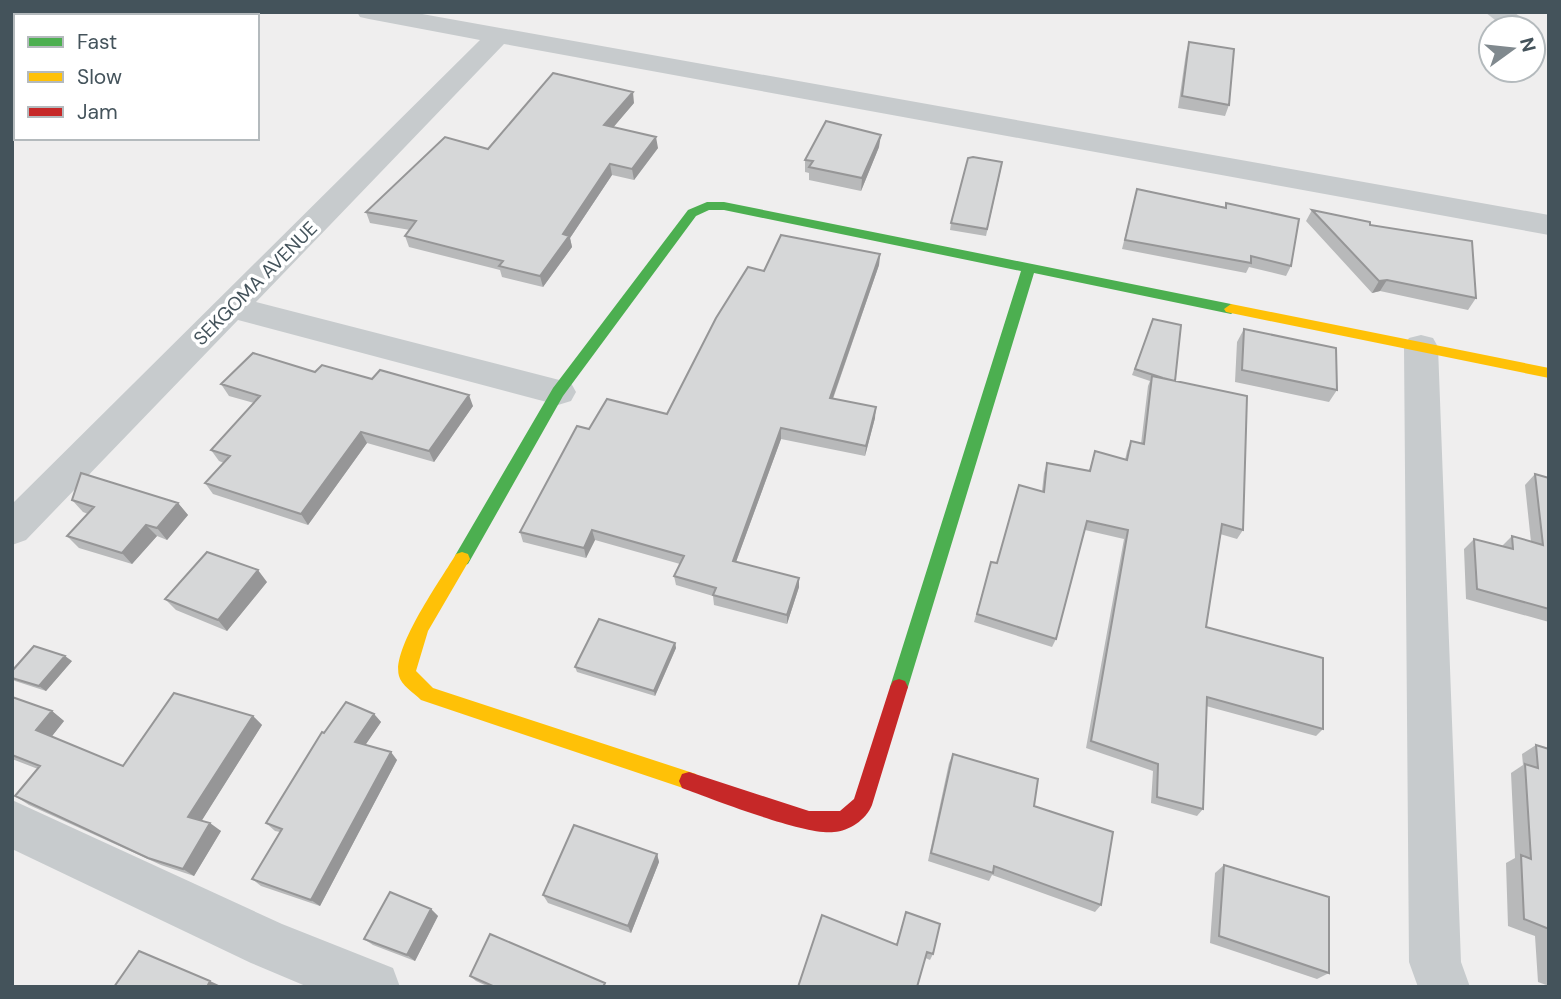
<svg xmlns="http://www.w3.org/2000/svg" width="1561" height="999" font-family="'DM Sans',sans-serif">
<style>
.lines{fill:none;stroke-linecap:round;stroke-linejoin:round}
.street{fill:#c7cbcd;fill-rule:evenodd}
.fast{fill:#4caf50;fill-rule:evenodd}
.slow{fill:#ffc107;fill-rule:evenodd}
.jam{fill:#c62828;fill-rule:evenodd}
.wall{fill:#b8b9ba}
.shaded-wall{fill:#969697}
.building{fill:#d6d7d8;stroke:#969697;stroke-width:2}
.labels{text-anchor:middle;stroke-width:7;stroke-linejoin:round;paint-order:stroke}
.street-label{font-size:19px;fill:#44535b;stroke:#fff}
</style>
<rect width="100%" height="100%" fill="#efeeee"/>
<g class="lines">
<path class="street" d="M357,12H411L1549,215V235L504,44L256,302L571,383L576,392L571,401L558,405L238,320L26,540L12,545V504L480,40L369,19L360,17Z
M1485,12H1514L1534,28H1505Z
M1421,335L1433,338L1438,347L1461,962L1470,987H1418L1409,962L1404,347L1409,338Z
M12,800L282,924L393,968L400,987H308L251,963L12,849Z"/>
<path class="fast" d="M724,202L1231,304L1238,309L1231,314L1034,273L908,687L905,693L899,695L893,693L890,687L1021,271L724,210H709L696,216L563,396L468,564L462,566L456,564L454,559L456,554L553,388L688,210L707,202Z"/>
<path class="slow" d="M1231,304L1549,368V378L1226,312L1224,309Z
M462,552L468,554L470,559L428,631L416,671L433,688L696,774L699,781L696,788L689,790L421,700C414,693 401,685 399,676C391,649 442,578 456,554Z"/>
<path class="jam" d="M899,679L905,681L908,687L872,805C866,820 849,831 834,832C806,836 712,799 682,788L679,781L682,774L689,772L809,811H840L854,799L890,687L893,681Z"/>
</g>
<path class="wall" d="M1189,42L1229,105L1225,116L1178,108L1186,53Z
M634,103L613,127L658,148L634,180L612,175L570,238L572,247L543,287L502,277L500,270L409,247L405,236L410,230L370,223L366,212Z
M879,147L861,191L809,180V173L805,172V160Z
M1001,169L986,236L950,230L951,223Z
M1137,189L1225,207L1226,203L1291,266L1286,276L1249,267L1246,273L1122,249Z
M1312,210L1370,225L1476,298L1468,310L1380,291L1372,293L1306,221Z
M880,254L879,265L833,399L875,418L865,456L781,439L736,562L799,578V587L787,624L714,605L713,596L676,585L674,576L680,564L595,540L586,558L523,542L520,532L589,429L667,414L764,271Z
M1153,319L1175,381L1243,530L1237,539L1220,534L1206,627L1323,729L1316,736L1206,706L1203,809L1197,816L1151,803L1153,771L1086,748L1124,539L1085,530L1056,639L1052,647L974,622L991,562L997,563L1042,491L1044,473L1047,463L1089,471L1095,451L1125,460L1127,451L1131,441L1141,444L1148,386L1150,381L1132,375Z
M1244,329L1337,390L1329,402L1235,382L1237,342Z
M315,372L372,379L473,406L434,462L367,443L308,525L213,494L205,483L224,463L219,461L211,450L254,403L229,396L221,384Z
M1535,474L1549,478V622L1466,599L1464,549L1474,539L1502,546L1512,536L1531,542L1525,485Z
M72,500L178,503L188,515L167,540L157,536L132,564L79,548L67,536L88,514L83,512Z
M267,582L227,631L176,610L165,599Z
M675,643L676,648L655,696L577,672L575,667Z
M72,661L46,691L15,681L12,679V671Z
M12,697L52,711L64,721L51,737L123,766L253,716L262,725L201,821L221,831L194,876L161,865L29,805L15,796L38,769L12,759Z
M374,714L381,722L365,745L397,760L320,906L261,886L252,879L280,832L275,831L266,823L324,733Z
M1536,745L1549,749V986L1538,982L1535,936L1508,926L1506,863L1515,858L1511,773L1523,765L1522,754Z
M953,754L1034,806L1101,905L1095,912L992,875L989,881L928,861L949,763Z
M657,854L659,862L631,933L548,903L543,895Z
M1224,865L1329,973L1317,979L1210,943L1215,873Z
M431,909L438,916L415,961L373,945L364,939Z
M906,912L933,954L930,960L896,945Z
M470,976L607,987H489L476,981Z"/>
<path class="shaded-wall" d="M633,92L634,103L606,136L604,125Z
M881,135L879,147L861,191L862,178Z
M656,137L658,148L634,180L632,169Z
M610,164L612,175L570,238L572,247L543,287L540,276L563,234Z
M880,254L879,265L829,409L830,398Z
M1387,280L1380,291L1372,293L1379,281Z
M469,395L473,406L434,462L429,451Z
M876,407L875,418L865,456L866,446Z
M781,428V439L733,570V561Z
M361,432L367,443L308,525L301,514Z
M178,503L188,515L167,540L157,528Z
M146,525L157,536L132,564L122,553Z
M592,530L595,540L586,558L584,548Z
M258,570L267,582L227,631L218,620Z
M799,578V587L787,624V615Z
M675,643L676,648L655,696L654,691Z
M65,656L72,661L46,691L39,686Z
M52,711L64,721L49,740L36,730Z
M374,714L381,722L362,750L355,742Z
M253,716L262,725L199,825L188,817Z
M391,752L397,760L320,906L311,900Z
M210,823L221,831L194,876L183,869Z
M657,854L659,862L631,933L628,926Z
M431,909L438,916L415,961L407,955Z
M210,981L223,987H207Z"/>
<path class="building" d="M1189,42L1234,49L1229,105L1182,96Z
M553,73L633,92L604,125L656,137L632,169L610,164L563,234L569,236L540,276L499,266L503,261L405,236L416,221L366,212L445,137L488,149Z
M826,121L881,135L862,178L809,167L813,161L805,160Z
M973,157L1002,162L987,229L951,223L968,158Z
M1137,189L1226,208V203L1299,219L1291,266L1251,256V263L1125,240Z
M1312,210L1370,222V225L1472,241L1476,298L1387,280L1379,281Z
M781,235L880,254L830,398L876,407L866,446L781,428L733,561L799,578L787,615L713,595L716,588L674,576L684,556L592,530L584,548L520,532L577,426L589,429L607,399L667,414L716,318L748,267L764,271Z
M1153,319L1181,325L1175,381L1163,378L1135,369Z
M1244,329L1336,348L1337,390L1242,370Z
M253,353L315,372L322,365L372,379L380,370L469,395L429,451L361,432L301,514L205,483L230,456L211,450L260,396L221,384Z
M1152,376L1247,396L1243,530L1222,524L1206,627L1323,658V729L1207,697L1203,809L1157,797L1158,764L1091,741L1128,530L1087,521L1056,639L977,614L991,562L997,563L1019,485L1044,492L1047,463L1090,471L1095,451L1127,460L1131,441L1144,444Z
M81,473L178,503L157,528L146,525L122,553L67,536L94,507L72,500Z
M1535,474L1549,478V609L1477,589L1474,539L1513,549L1512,536L1543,545Z
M207,552L258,570L218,620L165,599Z
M599,619L675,643L654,691L575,667Z
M34,646L65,656L39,686L12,678V671Z
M174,693L253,716L188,817L210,823L183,869L148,858L15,796L40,766L12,755V697L52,711L36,730L123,766Z
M346,702L374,714L355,742L391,752L311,900L252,879L282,829L266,823L322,732L324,733Z
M1536,745L1549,749V929L1524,919L1521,855L1531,859L1525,764L1538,768Z
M953,754L1038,779L1034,806L1113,832L1101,905L994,866L993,873L931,853Z
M574,825L657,854L628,926L543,895Z
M1224,865L1329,897V973L1219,936Z
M390,892L431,909L407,955L364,939Z
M906,912L940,924L933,954L927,952L917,987H798L822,915L897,945Z
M490,934L605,983L603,987H495L470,976Z
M139,951L210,981L207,987H114Z"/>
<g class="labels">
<g class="street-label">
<text transform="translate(255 283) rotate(-45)" y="7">SEKGOMA AVENUE</text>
</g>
</g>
<rect width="1561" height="999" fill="none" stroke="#44535b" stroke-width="28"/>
<rect x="14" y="14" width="245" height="126" fill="#ffffff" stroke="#b4babd" stroke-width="2"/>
<rect x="28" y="37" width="35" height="10" fill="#4caf50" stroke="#b4babd" stroke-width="2"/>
<text x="77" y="49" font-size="21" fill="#44535b">Fast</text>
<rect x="28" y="72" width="35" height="10" fill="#ffc107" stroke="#b4babd" stroke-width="2"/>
<text x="77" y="84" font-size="21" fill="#44535b">Slow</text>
<rect x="28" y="107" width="35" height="10" fill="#c62828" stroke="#b4babd" stroke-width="2"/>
<text x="77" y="119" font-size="21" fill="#44535b">Jam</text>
<g transform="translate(1512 49) rotate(75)"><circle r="33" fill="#ffffff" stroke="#b4babd" stroke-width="2"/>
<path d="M0-5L12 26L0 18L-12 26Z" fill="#80898e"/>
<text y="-10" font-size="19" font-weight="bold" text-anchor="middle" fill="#44535b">N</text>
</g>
</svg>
